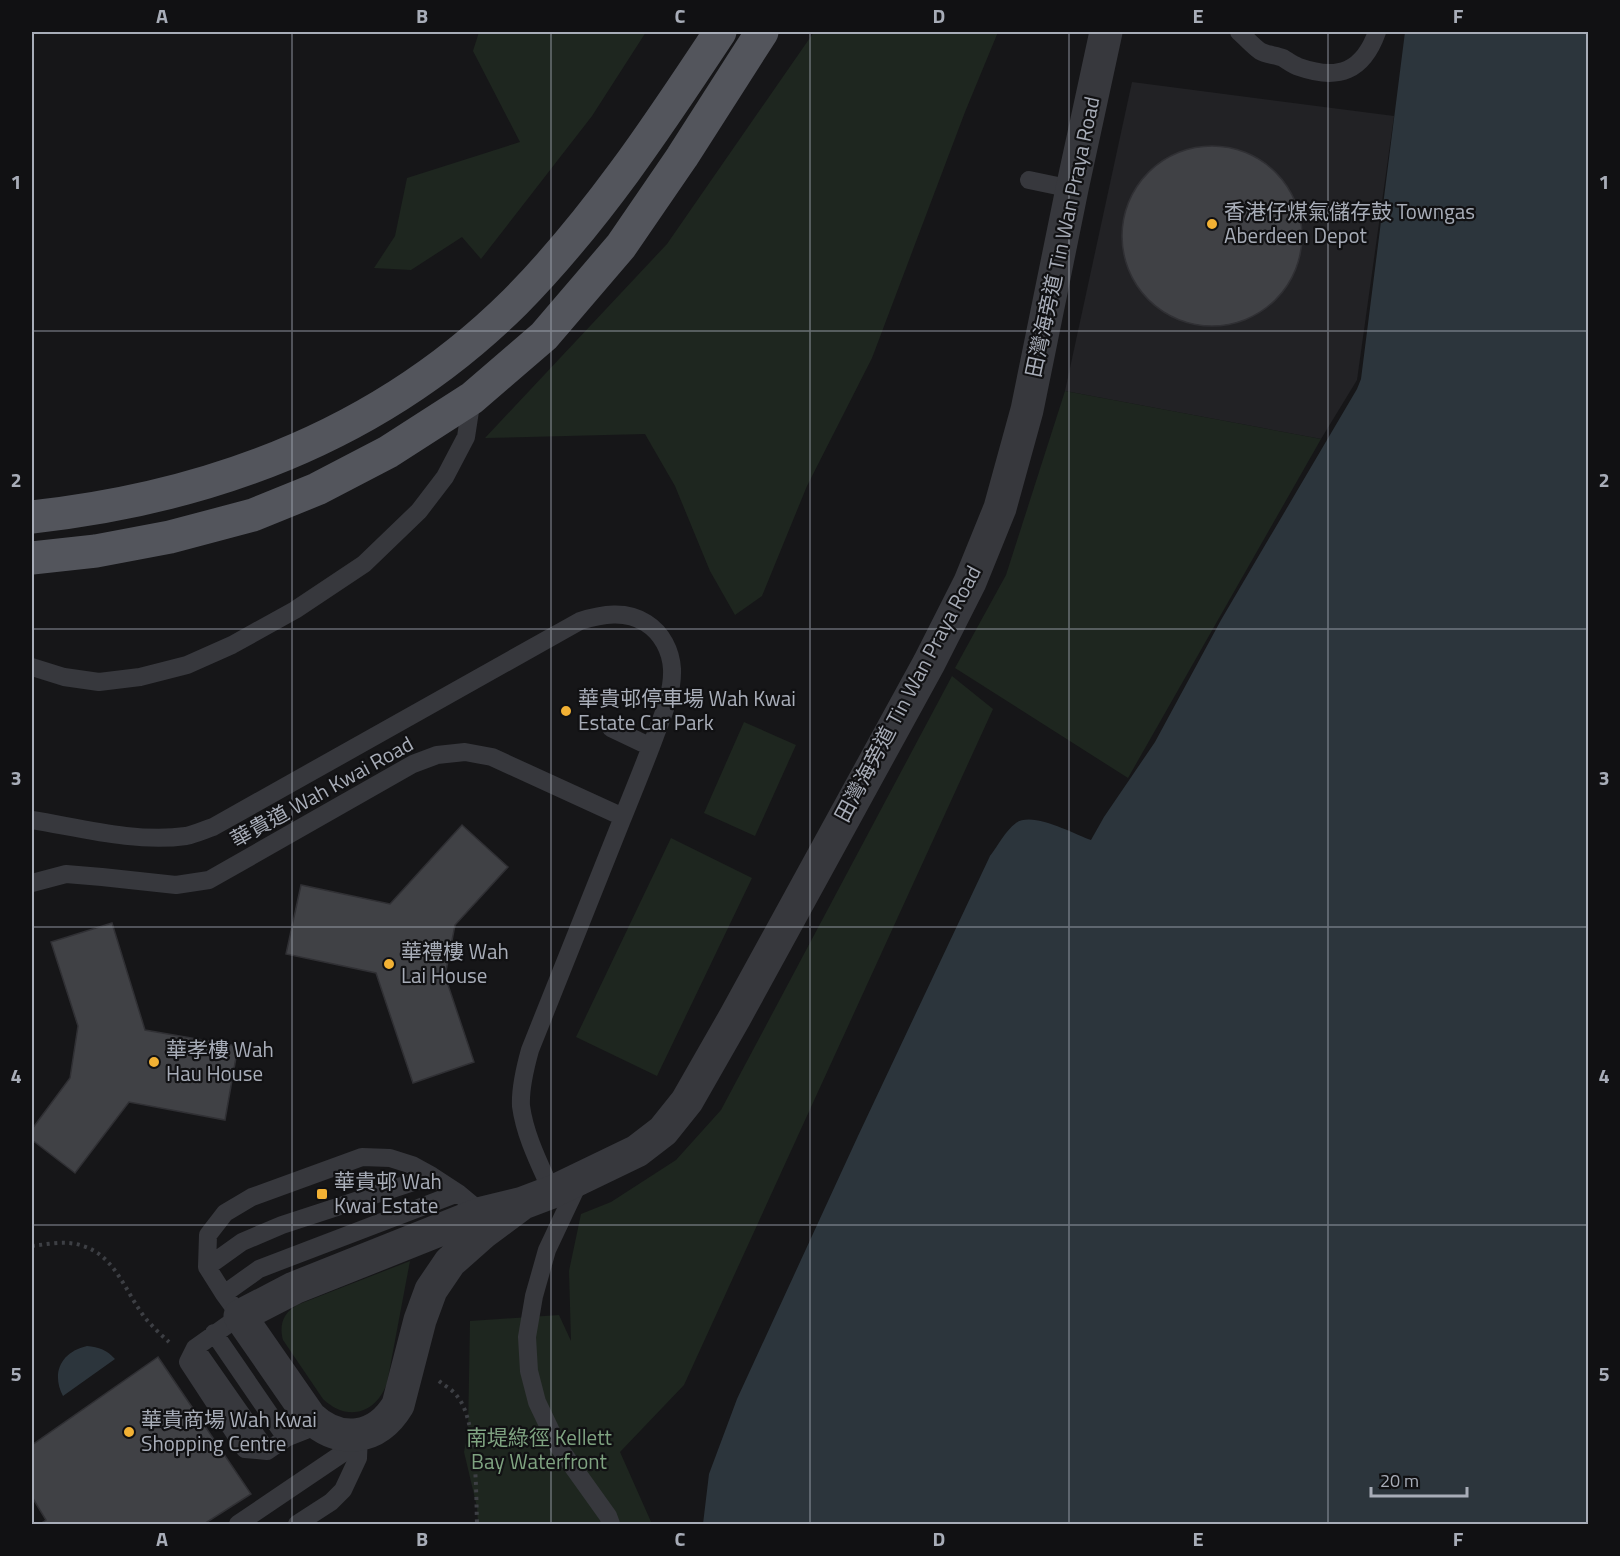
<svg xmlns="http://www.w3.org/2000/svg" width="1620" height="1556" font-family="'Titillium Web','Noto Sans TC',sans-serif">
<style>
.built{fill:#222225}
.green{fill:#1e261f}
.water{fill:#2c353c}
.building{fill:#404145;stroke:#303034;stroke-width:1.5}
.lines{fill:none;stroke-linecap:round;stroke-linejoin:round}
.path{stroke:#3d3f44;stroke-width:4;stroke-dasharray:3 4.5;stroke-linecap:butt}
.service{stroke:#37383d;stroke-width:18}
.tertiary{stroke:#37383d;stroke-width:33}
.primary{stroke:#53555c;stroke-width:33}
.grid{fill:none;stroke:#a8adb8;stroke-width:1.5;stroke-opacity:0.55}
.poi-dot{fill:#f2b134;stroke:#111113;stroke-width:2}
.labels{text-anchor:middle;stroke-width:4.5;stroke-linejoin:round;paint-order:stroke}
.poi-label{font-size:21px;fill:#a8adb8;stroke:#111113;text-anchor:start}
.street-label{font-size:21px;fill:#a8adb8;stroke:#111113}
.park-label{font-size:21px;fill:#7fa381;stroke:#111113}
.neatline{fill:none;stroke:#a8adb8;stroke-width:2}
.grid-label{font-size:20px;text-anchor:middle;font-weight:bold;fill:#a8adb8}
</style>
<rect width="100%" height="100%" fill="#161618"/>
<path class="built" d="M1132,82L1394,116L1357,380L1321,439L1065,391Z"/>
<path class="green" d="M479,32H646L592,116L481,259L462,237L411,270L374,268L395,236L407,178L520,142L473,51Z
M814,32H998L965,112L872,358L807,486L762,596L735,615L710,571L675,486L645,434L485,438L667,244Z
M1065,391L1321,439L1128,778L955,668L1006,575Z
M952,676L993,709L684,1385L620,1452L652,1524H478L477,1507L464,1452L468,1433L470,1321L559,1315L571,1341L569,1271L581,1214L611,1202L676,1160L721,1110Z
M744,722L796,745L755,836L704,813Z
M671,838L752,878L657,1076L576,1037Z
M410,1261L387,1383C376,1414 347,1422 323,1399L283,1340C279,1325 283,1313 297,1305Z"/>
<path class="water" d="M1405,32H1588V1524H703L709,1474L737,1399L858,1136L990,856C998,846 1005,831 1016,823C1033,811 1073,834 1091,840L1104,817L1155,742L1221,620L1357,389L1361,379Z
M87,1346C99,1347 107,1350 115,1359L63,1396C51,1373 61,1352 87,1346Z"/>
<path class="building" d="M1122 236a90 90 0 1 1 180 0a90 90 0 1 1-180 0Z
M462,825L508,867L455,925L445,976L474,1062L413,1083L376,973L286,954L301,885L390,904Z
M112,923L145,1030L238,1046L225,1120L129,1102L75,1173L32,1140V1129L70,1078L78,1026L51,942Z
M158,1357L251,1494L204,1524H40L46,1520L32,1497V1445Z"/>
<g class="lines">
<path class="path" d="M32,1246C48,1244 67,1240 83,1246C116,1256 126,1294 146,1319C153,1327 161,1335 169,1342
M439,1381C445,1386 453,1390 457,1396C477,1419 476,1493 477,1524"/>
<path class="service" d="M1239,32C1246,38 1253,46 1260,51C1266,55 1276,55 1283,58C1288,61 1293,65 1299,67C1339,81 1363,71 1377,32
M1029,180L1072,189
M32,667L64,677L99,682L140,677L187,665L232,645L295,610L364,564L419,511L445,477L466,437L472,398
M611,728L651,747
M32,820C81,828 136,843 186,836C195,834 204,830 213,827L580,621C602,614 626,610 646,623C662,633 671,651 672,669C673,692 663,715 655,736C645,763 634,790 623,817
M32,883L66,874L102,877L176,885L209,880L413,764L437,755L465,752L492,757L623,817L530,1050C525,1068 520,1088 521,1106C525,1136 540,1165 552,1192
M580,1180L547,1250L534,1296L527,1337L529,1371L537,1402L558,1446L608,1516L611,1524
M207,1267L242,1242L282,1225L432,1176
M224,1294L259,1269L458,1193
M214,1333L286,1438
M195,1348L267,1451
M319,1425L286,1438L267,1451L245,1449L188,1362L195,1348L240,1316L224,1294L207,1267L208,1235L225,1213L252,1197L362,1157L390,1158L412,1165L432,1176L458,1193L482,1213
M238,1524L340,1455L359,1435
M297,1524L331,1502L343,1490L358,1458L359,1435"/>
<path class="tertiary" d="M523,1203L484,1232L450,1262L431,1290L420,1320L398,1405C377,1440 340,1445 310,1417L240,1316L294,1288L482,1213L523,1203L552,1192L637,1151L663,1131L687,1101L735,1017L929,663L970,582L1000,508L1027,410L1072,189L1106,32"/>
<path class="primary" d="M32,517C214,497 383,433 515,302C595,221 658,126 720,32
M32,558L96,551L170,537L253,515L317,489L388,452L472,398L544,336L621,246L682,157L762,32"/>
</g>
<path class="grid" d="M292,32V1524M551,32V1524M810,32V1524M1069,32V1524M1328,32V1524M32,331H1588M32,629H1588M32,927H1588M32,1225H1588"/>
<g class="poi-dot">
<circle cx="1212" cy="224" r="6"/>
<circle cx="566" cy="711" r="6"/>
<circle cx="389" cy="964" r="6"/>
<circle cx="154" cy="1062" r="6"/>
<rect x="316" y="1188" width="12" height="12" rx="3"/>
<circle cx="129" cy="1432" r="6"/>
</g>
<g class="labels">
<g class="poi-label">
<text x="1224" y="219">香港仔煤氣儲存鼓 Towngas<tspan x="1224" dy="24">Aberdeen Depot</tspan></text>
<text x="578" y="706">華貴邨停車場 Wah Kwai<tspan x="578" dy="24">Estate Car Park</tspan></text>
<text x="401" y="959">華禮樓 Wah<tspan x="401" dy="24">Lai House</tspan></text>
<text x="166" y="1057">華孝樓 Wah<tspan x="166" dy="24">Hau House</tspan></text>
<text x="334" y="1189">華貴邨 Wah<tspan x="334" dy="24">Kwai Estate</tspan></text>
<text x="141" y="1427">華貴商場 Wah Kwai<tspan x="141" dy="24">Shopping Centre</tspan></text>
</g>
<g class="street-label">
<text transform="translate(1063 237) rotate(-78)" y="7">田灣海旁道 Tin Wan Praya Road</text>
<text transform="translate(908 694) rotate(-62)" y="7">田灣海旁道 Tin Wan Praya Road</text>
<text transform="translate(322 792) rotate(-29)" y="7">華貴道 Wah Kwai Road</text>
</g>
<g class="park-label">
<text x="539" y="1445">南堤綠徑 Kellett<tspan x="539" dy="24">Bay Waterfront</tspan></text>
</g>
</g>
<rect width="1620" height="1556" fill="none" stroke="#111113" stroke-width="66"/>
<path d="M1371 1487v9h96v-9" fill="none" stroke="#a8adb8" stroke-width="3"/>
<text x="1380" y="1487" font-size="18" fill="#a8adb8" stroke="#111113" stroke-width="4.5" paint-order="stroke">20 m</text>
<rect x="33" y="33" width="1554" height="1490" class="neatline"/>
<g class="grid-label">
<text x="162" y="23">A</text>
<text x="422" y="23">B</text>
<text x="680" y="23">C</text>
<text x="939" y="23">D</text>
<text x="1198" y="23">E</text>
<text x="1458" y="23">F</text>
<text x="16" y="189">1</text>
<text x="1604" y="189">1</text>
<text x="16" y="487">2</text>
<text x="1604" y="487">2</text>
<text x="16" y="785">3</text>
<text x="1604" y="785">3</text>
<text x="16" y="1083">4</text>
<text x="1604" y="1083">4</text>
<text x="16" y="1381">5</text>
<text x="1604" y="1381">5</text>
<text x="162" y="1546">A</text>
<text x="422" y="1546">B</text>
<text x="680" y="1546">C</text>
<text x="939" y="1546">D</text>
<text x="1198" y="1546">E</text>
<text x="1458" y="1546">F</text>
</g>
</svg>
